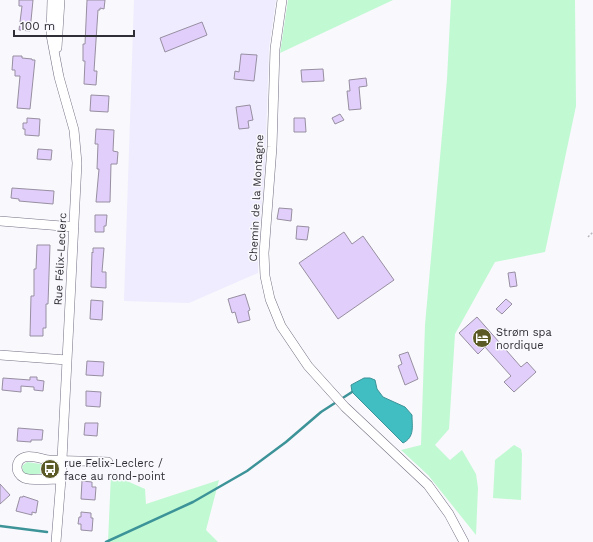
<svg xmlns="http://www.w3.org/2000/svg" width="593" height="542" font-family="'Work Sans',sans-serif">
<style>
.commercial{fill:#eeecfe}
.green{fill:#c1f9d3}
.water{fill:#41bec2;stroke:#3c9398}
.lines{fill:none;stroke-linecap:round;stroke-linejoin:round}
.stream{stroke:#3c9398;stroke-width:2.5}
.building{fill:#e2cefb;stroke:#978fa1}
.minor-casing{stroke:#747082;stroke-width:10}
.path{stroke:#b8b7bc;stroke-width:1.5;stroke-dasharray:2 2;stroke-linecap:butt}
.minor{stroke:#fff;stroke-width:9}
.labels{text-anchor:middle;stroke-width:3;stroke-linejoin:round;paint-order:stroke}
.street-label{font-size:11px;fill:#302e36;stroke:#f9f8fc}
.poi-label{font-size:11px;fill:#302e36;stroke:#f9f8fc;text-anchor:start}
</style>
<rect width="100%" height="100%" fill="#f9f8fc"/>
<path class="commercial" d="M134,0H276L269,47L265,166L258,249V273L189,303L124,301Z"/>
<path class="green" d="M288,0H393L280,53Z
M451,0H575L576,106L545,252L495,262L455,334L449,429L435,445L450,460L462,450L476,474L478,488L476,535L428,475L401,450L421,445L425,325L447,79Z
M514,445L521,449L522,454L521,500L493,498L495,460Z
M27,462L47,465L49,469L46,473L28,475L23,473L22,466Z
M111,474L145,489L146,504L219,480L206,530L218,542H108Z"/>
<path class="water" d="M364,378H370L375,380L377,389L383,397L405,407L412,415C412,426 415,437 403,443L352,392L351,385Z"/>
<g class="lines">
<path class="stream" d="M0,526L47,532
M106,542L193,502L247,471L286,442L321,412L352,392"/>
</g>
<path class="building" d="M19,0H33L30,31L19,30L22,6H19Z
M87,0H105L104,9L100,8V10H98L94,71H97L96,85L84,84L85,61H83V44H85Z
M202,22L207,35L165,52L160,38Z
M241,54L257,55L254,81L234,79L235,71L239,72Z
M13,56H22V58L32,59V60H35L30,109L17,108L20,76H15V70H12Z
M323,69L324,81L302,82L301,70Z
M366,78L367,86L359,87L361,109L349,110L347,91H350L349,80Z
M91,95L109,96L108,112L90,111Z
M250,105L253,120L248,121L249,128L239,129L236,107Z
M340,114L344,120L335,124L332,118Z
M27,118L40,119L39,136L25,135V129H23V123H27Z
M294,118H305L306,132H294Z
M96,129L114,130L113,151L118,152L117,164H111L110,202H96L99,169H97L98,144H95Z
M38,149L52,150L51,160L37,159Z
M12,188L54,191L53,204L19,201V199L11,198Z
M279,208L292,209L291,221L277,219Z
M95,215H107L106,226H104V232H95Z
M297,226L309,227L307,240L296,239Z
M344,232L352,244L363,236L394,280L338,319L299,263Z
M37,245H50L48,304H46V328H43V336H30L31,296H34V269H36Z
M93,248H104L102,272H106V288L91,287L92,252L93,253Z
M515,272L517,286L510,287L508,273Z
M245,294L250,310L248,311L250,320L238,323L235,312L232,313L228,299Z
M506,299L512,304L502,314L496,309Z
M91,300L103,301L102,320L90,319Z
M477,317L521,367L527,362L536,372L514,392L504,382L511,376L485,347L478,354L459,333Z
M408,352L418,379L405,385L398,366L402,364L399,355Z
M87,361L104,362L103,376L86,375Z
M30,377H37V380L44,381L43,391L34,390V387L21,386V392L2,390L3,378L30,380Z
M86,391L101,392L100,407L86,406Z
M85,423H98L97,436L84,435Z
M18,428L43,430L42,440H31V442L17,441Z
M82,481L92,482V487H96L95,500L81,499Z
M0,484L10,495L0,504Z
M23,496L38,501L36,513L32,512V515L16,511L20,497H23Z
M81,512L91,513V518H93L92,531L81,530V524H78L79,517H81Z"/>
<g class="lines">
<defs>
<path id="minor" d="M52,0L51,35L59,77L74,130L77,163L61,479L56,542
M282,0L275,49L272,147L264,253L265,276L270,299L281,326L308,366L345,407L428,485L449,514L464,542
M57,48L60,0
M0,221L74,227
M0,355L67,360
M61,479C52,479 32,481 24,478C15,474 14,460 25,457C32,455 42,459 49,460C69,461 88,461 108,462"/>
</defs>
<use href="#minor" class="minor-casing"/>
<path class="path" d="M588,237L593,232"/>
<use href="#minor" class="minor"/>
</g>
<defs>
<symbol id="hotel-disc" viewBox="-11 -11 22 22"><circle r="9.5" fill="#5b5a27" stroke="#f9f8fc"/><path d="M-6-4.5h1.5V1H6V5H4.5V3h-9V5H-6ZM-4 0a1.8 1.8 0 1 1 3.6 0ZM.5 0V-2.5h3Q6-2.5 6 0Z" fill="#fff"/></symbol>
<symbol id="bus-disc" viewBox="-11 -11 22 22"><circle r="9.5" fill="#5b5a27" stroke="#f9f8fc"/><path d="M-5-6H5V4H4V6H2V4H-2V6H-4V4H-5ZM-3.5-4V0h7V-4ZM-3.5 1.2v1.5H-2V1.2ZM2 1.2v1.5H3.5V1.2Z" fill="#fff"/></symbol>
</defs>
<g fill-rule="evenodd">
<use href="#hotel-disc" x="471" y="327" width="22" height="22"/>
<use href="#bus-disc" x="39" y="458" width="22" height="22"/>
</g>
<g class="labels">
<g class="street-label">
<text transform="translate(256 198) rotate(-87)" y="4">Chemin de la Montagne</text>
<text transform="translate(60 259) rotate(-87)" y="4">Rue Félix-Leclerc</text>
</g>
<g class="poi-label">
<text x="496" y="336">Strøm spa<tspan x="496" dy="13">nordique</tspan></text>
<text x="64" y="467">rue Felix-Leclerc /<tspan x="64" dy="13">face au rond-point</tspan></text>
</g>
</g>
<path d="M14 30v6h120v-6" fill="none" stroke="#302e36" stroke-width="2"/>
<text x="20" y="30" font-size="12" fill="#302e36" stroke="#f9f8fc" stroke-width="3" paint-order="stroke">100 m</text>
</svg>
